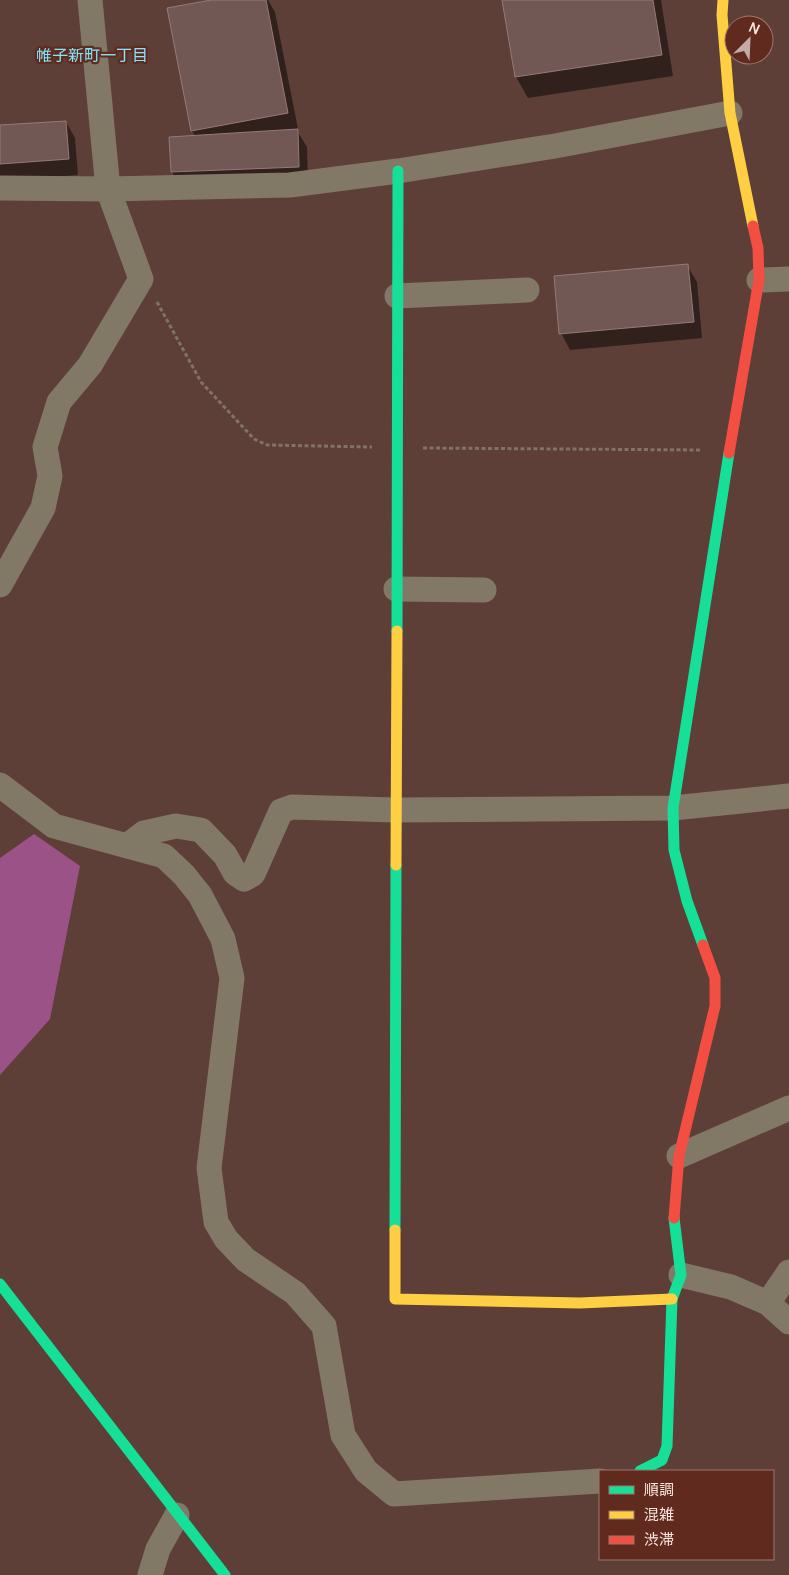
<svg xmlns="http://www.w3.org/2000/svg" width="789" height="1575" font-family="Manrope,'Noto Sans JP',sans-serif">
<style>
.forest{fill:#9a5287}
.shadow{fill:#0007}
.building{fill:#715855;stroke:#957a78}
.lines{fill:none;stroke-linecap:round;stroke-linejoin:round}
.path{stroke:#807265;stroke-width:3;stroke-dasharray:4 2.5;stroke-linecap:butt}
.street{stroke:#827866;stroke-width:25}
.fast{stroke:#16e098;stroke-width:11}
.slow{stroke:#ffcf43;stroke-width:11}
.jam{stroke:#f24e42;stroke-width:11}
.labels{text-anchor:middle;stroke-width:4.5;stroke-linejoin:round;paint-order:stroke}
.neighbourhood-label{font-size:16px;fill:#81e6fe;stroke:#602b1e}
</style>
<rect width="100%" height="100%" fill="#5d3f37"/>
<path class="forest" d="M34,834L80,866L50,1019L0,1075V858Z"/>
<path class="shadow" d="M217,0H268L275,12L299,134L307,147L308,184L182,188L172,172L196,137L192,131L168,9Z
M503,0H661L673,76L528,98L516,77Z
M66,122L75,138L78,175L0,181V126Z
M687,265L697,282L702,338L570,350L561,333Z"/>
<path class="building" d="M211,0H266L288,113L191,131L167,8Z
M502,0H653L662,55L515,77Z
M66,121L69,159L0,164V125Z
M298,129L299,167L171,172L169,137Z
M688,264L694,322L559,334L554,276Z"/>
<g class="lines">
<path class="path" d="M157,302L201,382L254,439L267,445L372,447
M423,448L702,450"/>
<path class="street" d="M0,188L108,189L290,185L398,171L555,146L730,113
M759,280L789,279
M397,296L527,290
M0,585L43,508L50,476L45,447L59,402L90,365L141,279L108,189L90,0
M396,589L484,590
M0,785L54,826L164,856L184,875L200,895L223,939L232,978L209,1168L216,1222L226,1239L246,1260L295,1293L324,1326L343,1435L366,1471L394,1494L600,1481
M127,846L144,833L176,826L201,830L225,855L235,873L244,879L253,874L281,811L292,807L395,810L673,808L789,796
M679,1156L789,1108
M681,1275L731,1287L768,1303L789,1322
M768,1303L789,1272
M150,1575L158,1549L177,1515"/>
<path class="fast" d="M397,631L398,171
M703,945L687,901L674,850L673,808L729,453
M395,1230L396,865
M0,1284L225,1575
M640,1471L662,1460L667,1446L672,1299L681,1275L674,1218"/>
<path class="slow" d="M723,0L722,15L730,113L753,226
M396,865L397,631
M395,1230V1299L580,1303L672,1299"/>
<path class="jam" d="M729,453L759,280L758,248L753,226
M674,1218L679,1156L715,1006V978L703,945"/>
</g>
<g class="labels">
<g class="neighbourhood-label">
<text x="92" y="61">帷子新町一丁目</text>
</g>
</g>
<rect x="599" y="1470" width="175" height="90" fill="#602b1e" stroke="#9e766c"/>
<rect x="609" y="1486" width="25" height="8" fill="#16e098" stroke="#9e766c"/>
<text x="644" y="1495" font-size="15" fill="#fce7e2">順調</text>
<rect x="609" y="1511" width="25" height="8" fill="#ffcf43" stroke="#9e766c"/>
<text x="644" y="1520" font-size="15" fill="#fce7e2">混雑</text>
<rect x="609" y="1536" width="25" height="8" fill="#f24e42" stroke="#9e766c"/>
<text x="644" y="1545" font-size="15" fill="#fce7e2">渋滞</text>
<g transform="translate(749 40) rotate(24)"><circle r="24" fill="#602b1e" stroke="#9e766c"/>
<path d="M0-4L9 19L0 12L-9 19Z" fill="#c4aca6"/>
<text y="-8" font-size="14" font-weight="bold" text-anchor="middle" fill="#fce7e2">N</text>
</g>
</svg>
